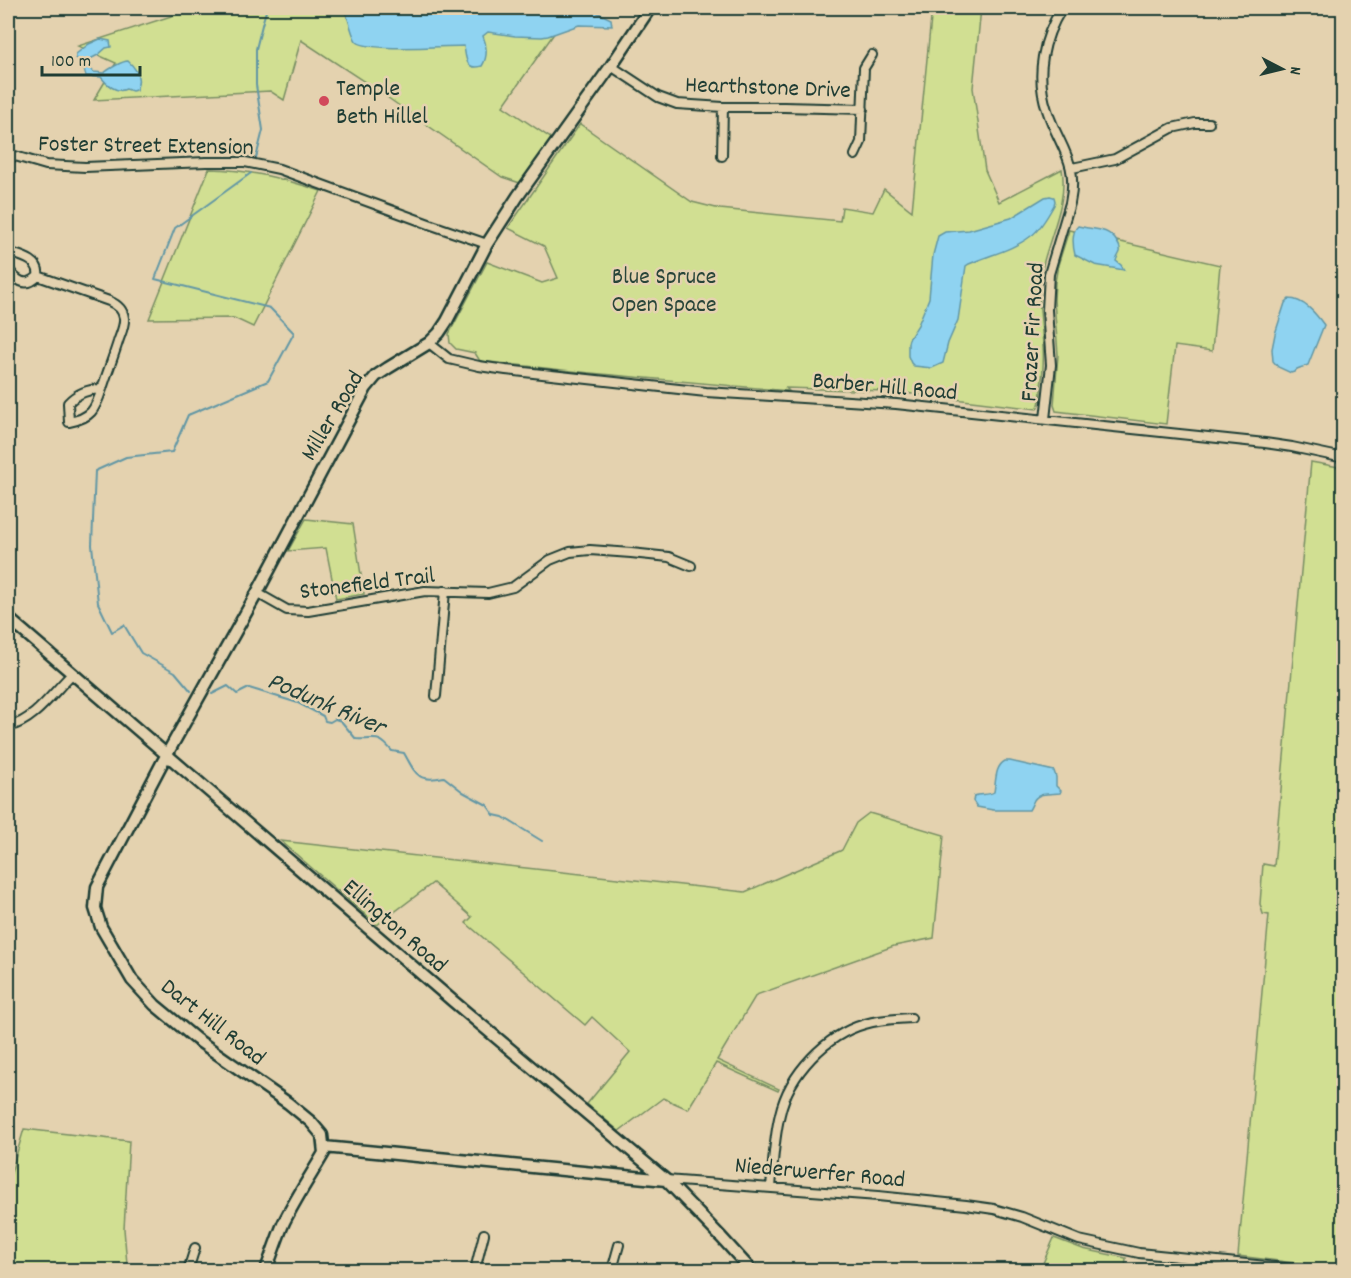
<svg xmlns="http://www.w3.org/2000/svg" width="1351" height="1278" font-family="Dekko,sans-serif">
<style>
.green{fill:#d1df92;stroke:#788e63;stroke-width:1.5}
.water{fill:#8fd3f1;stroke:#6297a5;stroke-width:1.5}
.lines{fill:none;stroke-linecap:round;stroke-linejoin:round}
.stream{stroke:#6297a5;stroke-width:2}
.street-casing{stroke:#1f3d34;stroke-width:12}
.secondary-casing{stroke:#1f3d34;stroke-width:15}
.street{stroke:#e4d2af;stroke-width:8}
.secondary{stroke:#e4d2af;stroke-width:10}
.poi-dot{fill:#d1495b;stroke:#e4d2af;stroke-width:2}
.labels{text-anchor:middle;stroke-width:5;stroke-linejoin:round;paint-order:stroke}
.street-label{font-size:24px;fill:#1f3d34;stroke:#e4d2af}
.poi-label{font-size:24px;fill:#1f3d34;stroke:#e4d2af;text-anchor:start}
.park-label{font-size:24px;fill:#284539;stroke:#e4d2af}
.water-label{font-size:26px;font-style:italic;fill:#25443d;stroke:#e4d2af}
</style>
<rect width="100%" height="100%" fill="#e4d2af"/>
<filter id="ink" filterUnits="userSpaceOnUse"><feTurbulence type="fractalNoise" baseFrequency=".0167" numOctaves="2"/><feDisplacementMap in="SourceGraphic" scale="12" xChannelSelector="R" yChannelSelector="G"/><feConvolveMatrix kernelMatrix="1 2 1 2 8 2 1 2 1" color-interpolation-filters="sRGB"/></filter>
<g filter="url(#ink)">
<path class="green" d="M196,8H572L503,106L552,139L520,183L502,177L368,84L301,40L284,100L270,91L94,100L116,63L78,46Z
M932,8H981L973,88L985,170L999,202L1062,169C1069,209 1041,249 1039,290C1039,309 1042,327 1043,346C1044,360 1043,373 1041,387C1041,395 1041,402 1037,409L888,391L786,388L789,391L590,373L480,361L475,353L456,349L450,343L449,334L487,262L542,283L558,278L544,246L508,228L580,124L692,202L720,209L840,221L842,207L873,212L884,189L912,211Z
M209,169C251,170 281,178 321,191L253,327L234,318L149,319Z
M1069,230L1220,265L1212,351L1175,346L1166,424L1056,411L1054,405L1058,355L1054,300L1055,282L1058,265Z
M1311,462L1344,468L1343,1269L1238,1256L1269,915L1263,914L1260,904L1263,864L1274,866Z
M306,519L353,524L364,594L336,599L326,548L288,551Z
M869,813L944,835L934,938L894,946L756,995L717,1060L779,1089L778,1091L716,1063L688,1109L663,1098L619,1131L587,1104L630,1052L592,1017L585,1025L466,923L472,917L433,883L377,925L281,841L745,892L840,851L842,850L856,823Z
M24,1129L129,1141L124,1229L127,1264L125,1270H8V1183Z
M1054,1238L1083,1249L1126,1258L1125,1270H1040Z"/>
<path class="water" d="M343,8H588L611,19L612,26L579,25L548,36L542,37L515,36L488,32L483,36C487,45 488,57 482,66C465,71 466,57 464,46C446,46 368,52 357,42C352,38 349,16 343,8Z
M100,39L110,41L111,47L106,48L98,55L88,60V67L94,72L104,73C109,69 122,61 128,61C137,69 142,78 136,90L132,91L126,89C117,94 106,84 101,77L86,76C83,68 84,61 76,58V54L89,44Z
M1050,196L1054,197L1055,201L1054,205C1049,214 1040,230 1031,236C1013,250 989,255 969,264L966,266L958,320L948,343L943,363L932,368L914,366L911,363L908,356V343L909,339L918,325L929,298L933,255L938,236L945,232L969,230L1011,218L1045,197Z
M1078,226C1093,230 1108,227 1117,242C1119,245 1121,248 1120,252C1119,255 1117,257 1116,261L1121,265L1124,270L1095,265L1075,255C1073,247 1071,232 1078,226Z
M1289,299C1304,299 1316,314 1324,325L1308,365L1297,369L1294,372L1291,373L1278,367L1273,361L1272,349L1275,334L1285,303Z
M1005,761H1010L1054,771L1056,777V786L1061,791L1060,793C1052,794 1039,792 1034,800C1032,804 1031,807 1029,810H993L977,807L973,801L974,796C981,793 988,796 994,792C996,781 995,766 1005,761Z"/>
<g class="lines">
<path class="stream" d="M256,158L263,130L256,85V49L263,21L267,8
M191,691L175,672L141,653L124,625L112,632L98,603L92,545L95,471L126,457L172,452L188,415L268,381L294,333L270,308L155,279L175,228L251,173
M212,694L228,686L237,694L249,688L298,703L323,716L325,721L330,722L335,719L341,721L356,739C376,741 377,733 392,751L404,753C416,774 417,783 444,777L463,792L487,805L494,815L503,817L542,841"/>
<defs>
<path id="street" d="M611,66L658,97L677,104L723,107H784L863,109
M8,154L46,165L85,167L206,162H245L279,169L429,224L487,244
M855,155L861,142L864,68L872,55
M722,156L723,107
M1072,168L1115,159L1172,128L1195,123H1209
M8,252C20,256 41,260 38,276
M8,268C15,280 26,289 38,276
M38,276L109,301C116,304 123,309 124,318C125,326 120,335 118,342C113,358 107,373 102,389C95,410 91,418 69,422L68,403C76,394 90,388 102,389
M429,343L449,359L479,366L506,370L706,392L896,404L1265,443L1292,447L1344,458
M1045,419L1051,365L1047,310L1049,274L1070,203C1079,161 1059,147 1047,110C1035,75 1043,38 1062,8
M257,593L287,610L308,611L425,591L488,593L513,587L550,560L570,552L590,550L631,553L669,557L691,566
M436,696L445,591
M8,727C36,720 52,693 72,674
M666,1180L878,1196L966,1205L994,1209L1022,1217L1079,1240L1139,1253L1305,1270
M771,1188C773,1163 774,1138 780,1114C789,1074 826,1035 865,1024C880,1019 896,1019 911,1018
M188,1270L195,1248
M475,1270L484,1234
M612,1270L619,1245"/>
<path id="secondary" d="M8,618L454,1002L666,1180L721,1237L751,1270
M324,1147L666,1180
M266,1270C272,1254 277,1238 284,1222C296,1198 311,1175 324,1153L322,1135L311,1122L288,1103L196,1039L155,1005L132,980L101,927L95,908L97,887L161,765L257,593L366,388L376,376L388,368L429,343L439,333L447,321L487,244L518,196L611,66L650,8"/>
</defs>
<use href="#street" class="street-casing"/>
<use href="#secondary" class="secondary-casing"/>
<use href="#street" class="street"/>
<use href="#secondary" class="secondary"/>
</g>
</g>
<circle class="poi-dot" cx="324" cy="101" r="6"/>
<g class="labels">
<g class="street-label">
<text transform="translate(768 86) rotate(2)" y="8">Hearthstone Drive</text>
<text transform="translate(146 144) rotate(1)" y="8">Foster Street Extension</text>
<text transform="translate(1031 332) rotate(-87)" y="8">Frazer Fir Road</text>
<text transform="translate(885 385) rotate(5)" y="8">Barber Hill Road</text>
<text transform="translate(331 415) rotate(-59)" y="8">Miller Road</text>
<text transform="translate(367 582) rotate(-7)" y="8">Stonefield Trail</text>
<text transform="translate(396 925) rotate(41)" y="8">Ellington Road</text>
<text transform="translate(214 1021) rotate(38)" y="8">Dart Hill Road</text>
<text transform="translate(820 1171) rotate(5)" y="8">Niederwerfer Road</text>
</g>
<g class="poi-label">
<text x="336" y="95">Temple<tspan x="336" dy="28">Beth Hillel</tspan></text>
</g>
<g class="park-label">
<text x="664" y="283">Blue Spruce<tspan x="664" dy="28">Open Space</tspan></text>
</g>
<g class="water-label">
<text transform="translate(327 702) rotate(23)" y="9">Podunk River</text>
</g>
</g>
<rect width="1351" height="1278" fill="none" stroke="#e4d2af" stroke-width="30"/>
<rect x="15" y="15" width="1321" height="1248" fill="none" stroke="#1f3d34" stroke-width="2" filter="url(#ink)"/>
<g transform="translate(1282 69) rotate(97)" stroke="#e4d2af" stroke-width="4.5" paint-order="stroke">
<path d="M0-4.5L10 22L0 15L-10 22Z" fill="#1f3d34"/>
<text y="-9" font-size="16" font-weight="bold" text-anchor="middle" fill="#1f3d34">N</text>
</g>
<path d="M42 66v9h98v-9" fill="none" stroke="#1f3d34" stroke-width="3"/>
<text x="51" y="66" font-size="18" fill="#1f3d34" stroke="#e4d2af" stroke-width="4.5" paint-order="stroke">100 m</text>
</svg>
